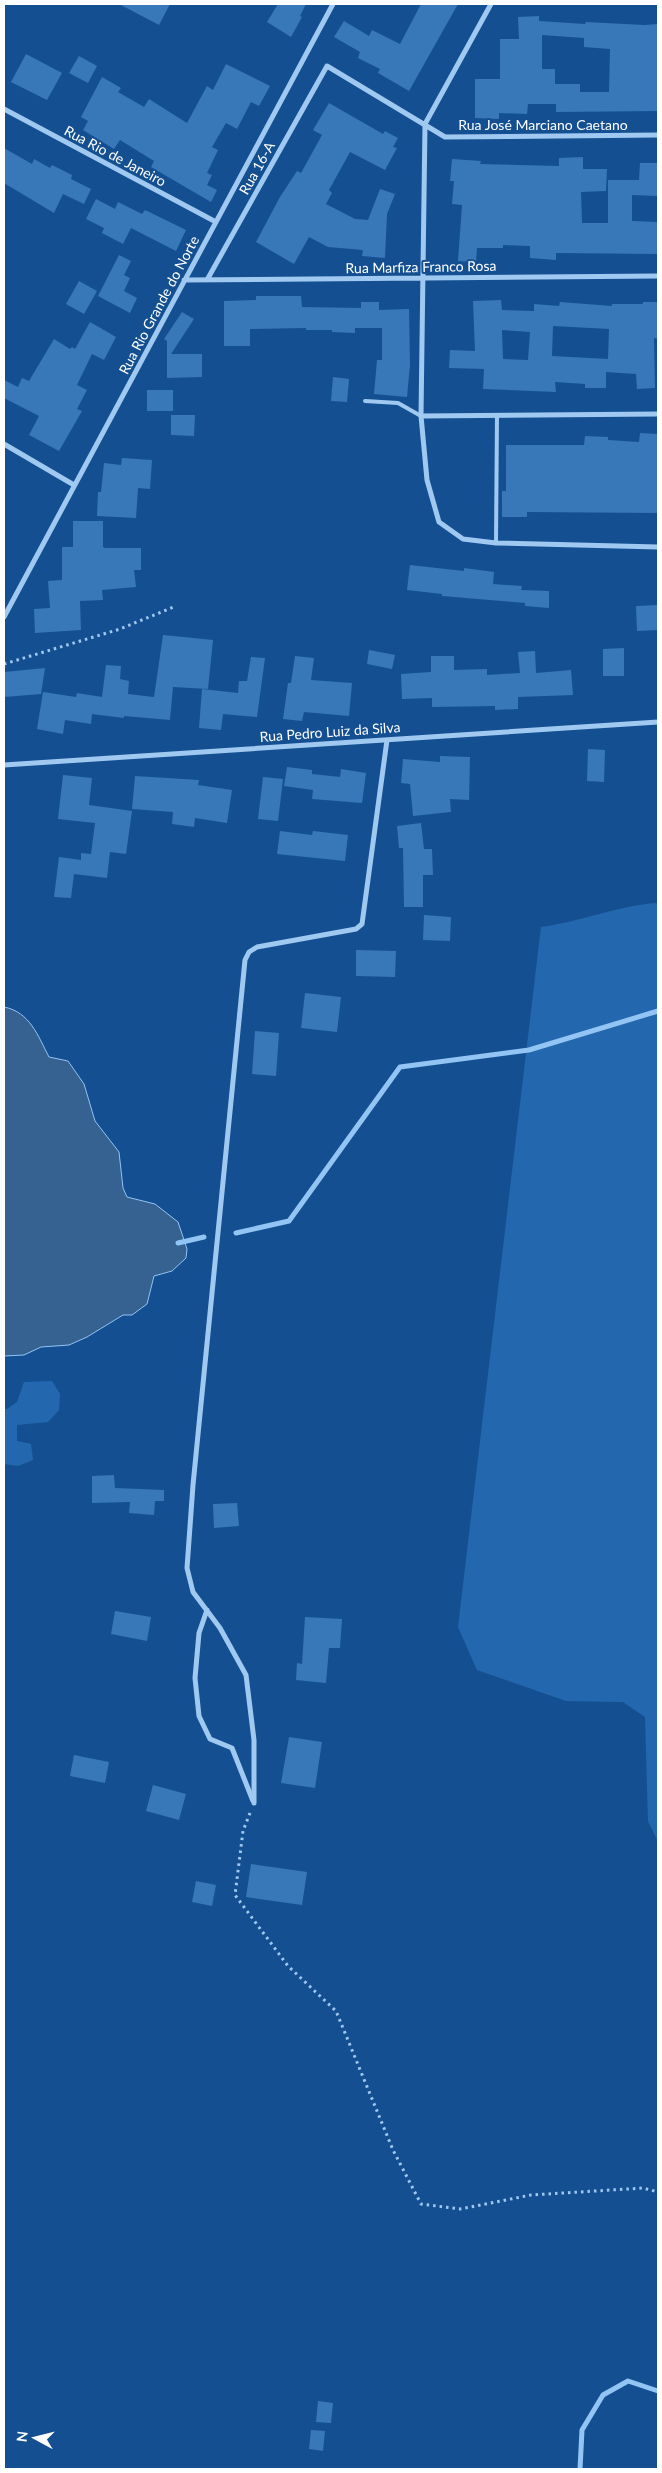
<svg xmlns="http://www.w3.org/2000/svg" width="662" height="2473" font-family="Lato,sans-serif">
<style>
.green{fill:#2368ae}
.water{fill:#366291;stroke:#92c4f4}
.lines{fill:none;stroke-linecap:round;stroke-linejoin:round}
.stream{stroke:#92c4f4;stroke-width:5}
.building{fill:#3877b8;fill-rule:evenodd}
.path{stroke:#a0c9f1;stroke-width:3;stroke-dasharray:2.5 4;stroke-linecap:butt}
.lane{stroke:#a0c9f1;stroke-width:4}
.street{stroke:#a0c9f1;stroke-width:5}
.labels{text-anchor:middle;stroke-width:4;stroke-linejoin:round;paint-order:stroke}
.street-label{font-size:14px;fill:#fff;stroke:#145091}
</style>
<rect width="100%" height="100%" fill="#145091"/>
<path class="green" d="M658,903V1842L648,1821L645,1717L623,1702L566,1701L477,1670L458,1627L541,927C581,922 618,905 658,903Z
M52,1381L60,1394L59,1410L48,1422L17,1425V1441L31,1444L33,1460L18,1466L4,1464V1409H7L17,1402L24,1382Z"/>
<path class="water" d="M4,1007C30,1012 38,1036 49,1057L68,1061L84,1084L95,1121L119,1152L123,1188L127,1197L155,1204L178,1222L187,1249L186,1258L172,1271L154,1276L147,1304L132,1315H123L87,1337L69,1345L41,1347L24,1355L4,1356Z"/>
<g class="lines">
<path class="stream" d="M236,1233L289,1221L400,1067L529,1050L658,1011
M178,1243L204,1237
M580,2469L582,2430L603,2395L628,2381L658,2391"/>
</g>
<path class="building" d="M119,4H170L159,25Z
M278,4H306L300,16L302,17L291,37L267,22Z
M421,4H458L409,91L378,73L380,69L358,58L360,52L334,37L344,21L369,36L372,30L400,44Z
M539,16V21L585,24L586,22L644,25L658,24V111L556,112V104H528L527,114L499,113V119L475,118V79H500V39H519L518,17ZM542,35L584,38V47L610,49L609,92H580V84H555V69H542Z
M26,54L62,73L47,100L11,82Z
M79,56L97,66L88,83L69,73Z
M226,64L270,86L259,106L251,102L237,129L226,123L212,147L218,150L207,173L212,175L207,185L217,190L211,202L151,167L154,161L120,140L114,149L83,130L88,121L81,117L102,77L121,88L118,92L144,107L149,99L187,123L207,86L213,90Z
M329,103L383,134L385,131L398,138L393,147L397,148L385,170L350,152L329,190L332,193L326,204L355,219L368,220L380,189L395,194L387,214L385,258L362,256L363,250L328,247L309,237L294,264L256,242L280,197L297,171L301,173L322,135L313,130Z
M4,148L32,164L34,159L50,168L52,165L72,175L71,179L91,189L84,204L63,194L54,213L4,183Z
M583,157V169H607L606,191L581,192L582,223H608V180H639L640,163H658V196L632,195V221L658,222V254L556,253V260L530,258V246L503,245V248H477L476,262L458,261L462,205L452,204L454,181H450L452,159L481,161L480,164L559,166V158Z
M96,199L115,209L118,202L142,214L145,210L186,230L176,251L131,228L123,244L102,233L104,228L86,219Z
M119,255L131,261L124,275L130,278L124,291L137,298L130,313L98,296Z
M79,281L97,291L84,314L66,304Z
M256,296H301L302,307L361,308V302H379V310L409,309L410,365L407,397L374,394L377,360H382V328H355V333L332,332V330H306V328L250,329V346H224V301L256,300Z
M501,300L502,310L534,311V304L559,306L560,302L612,306V304H643V302H658V339L654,338L655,388L637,389L636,374L606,372V388H585V384L555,382L556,392L483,389L484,369L449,368L450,350L475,351L473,301ZM553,326L609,329L608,359L552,356ZM502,330L530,332L528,360L503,359Z
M182,312L194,319L171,354H202V377L167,378V341L164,339Z
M90,322L116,337L104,360L92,354L77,385L87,390L77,409L82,411L59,451L29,435L39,416L4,398V380L18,387L22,378L29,381L54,339L70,349L72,347L75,349Z
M333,377L349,379L347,402L331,401Z
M147,390H173V411H147Z
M171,415H195L194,436L171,435Z
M640,433L658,434V513L527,512V517H502V491H506V445H584L585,436L608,437V440L639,442Z
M122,458L152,460L150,489L138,488L136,518L97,516L98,492H101L104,463L121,465Z
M73,521H103V547L105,548H141V570H134L136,587L102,590L103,600L80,601L81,630L35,633L34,609L50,608L48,581L62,580V547H73Z
M410,565L464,571V568L494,572L493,584L522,586L521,590L549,591V608L525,606V603L442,596V594L407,590Z
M657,605L658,630L637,631L636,606Z
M163,635L213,640L208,689L173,687L170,720L124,716V718L92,714L91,724L65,720L63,734L37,729L43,692L76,697L77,693L102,697L106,665L121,666L120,679L129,681L128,694L154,697Z
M624,648V676H603V649Z
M369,650L395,655L392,669L367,664Z
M535,651L536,673L571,670L573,695L518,697V709L495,710V706L432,707V698L402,699L401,674L431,672V656H454V670L487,669V675L520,673L518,652Z
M295,656L314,658L311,680L352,683L349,716L304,712L302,721L283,719L288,683H291Z
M251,657L265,658L257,717L223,714L221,730L199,728L202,689L238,693L239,681H247Z
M45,668L41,694L4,697V672Z
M588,749L605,750L604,782L587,781Z
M440,756L470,757L469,800L450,799L451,812L413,816L410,784L401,783L403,759L440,762Z
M287,767L312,770V774L340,777L341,769L366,773L362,803L312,799L313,790L284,786Z
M63,775L92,778L89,805L132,811L126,854L110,852L107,878L74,874L71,898L54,897L59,857L81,860V853L91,854L95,823L58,819Z
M135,776L199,780L198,785L232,790L227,823L195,818L194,827L172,824L173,812L132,809Z
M263,777L283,779L278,821L258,819Z
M421,823L424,849H432L433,875H423V907H404L403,848H399L397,826Z
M280,831L312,835L313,831L348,835L345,861L277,854Z
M424,915L451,917L450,941L423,940Z
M356,950L396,951L395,977L356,976Z
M305,993L341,997L337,1032L301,1028Z
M255,1031L279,1033L276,1076L252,1074Z
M114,1475L115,1488L164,1490V1501H155L154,1515L129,1513L130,1502L92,1503V1476Z
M237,1503L239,1526L214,1528L213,1504Z
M115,1611L151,1617L147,1641L111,1634Z
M305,1617L342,1619L340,1648H329L326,1683L296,1680L297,1663L302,1664Z
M289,1737L322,1742L315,1788L281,1783Z
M74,1755L109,1762L105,1783L70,1776Z
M153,1785L186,1794L179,1820L146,1811Z
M251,1864L307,1872L302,1905L246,1897Z
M196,1881L216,1885L212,1906L192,1902Z
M318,2401L333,2403L331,2423L316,2422Z
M311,2430L325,2431L323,2451L309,2449Z"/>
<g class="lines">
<path class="path" d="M4,664L120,629L176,606
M250,1813L243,1831L235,1895L288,1966L336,2011L393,2150L421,2204L460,2209L531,2195L643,2188L658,2192"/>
<path class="lane" d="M365,401L398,403L421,416
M496,543L497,415"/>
<path class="street" d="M491,4L425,124L421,416L427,480L439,522L463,539L496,543L658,547
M4,109L216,222
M184,280L658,276
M207,280L327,66L445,137L658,135
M421,416L658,414
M4,444L74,485
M4,617L333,4
M4,765L658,722
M207,1610L199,1633L195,1678L199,1716L210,1739L232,1748L253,1801
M254,1803V1740L246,1675L220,1628L193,1592L187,1568L193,1485L245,960L249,952L257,947L356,929L362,924L387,740"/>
</g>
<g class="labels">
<g class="street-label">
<text x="543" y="130">Rua José Marciano Caetano</text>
<text transform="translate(115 156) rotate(28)" y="5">Rua Rio de Janeiro</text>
<text transform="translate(257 168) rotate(-61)" y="5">Rua 16-A</text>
<text transform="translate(421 267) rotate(-1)" y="5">Rua Marfiza Franco Rosa</text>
<text transform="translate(159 305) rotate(-62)" y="5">Rua Rio Grande do Norte</text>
<text transform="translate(330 732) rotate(-4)" y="5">Rua Pedro Luiz da Silva</text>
</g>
</g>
<rect width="662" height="2473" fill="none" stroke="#ffffff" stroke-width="10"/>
<g transform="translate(35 2438) rotate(277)" stroke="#145091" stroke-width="4" paint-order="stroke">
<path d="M0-4L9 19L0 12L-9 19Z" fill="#ffffff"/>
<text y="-8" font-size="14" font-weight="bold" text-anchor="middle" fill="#ffffff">N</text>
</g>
</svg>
